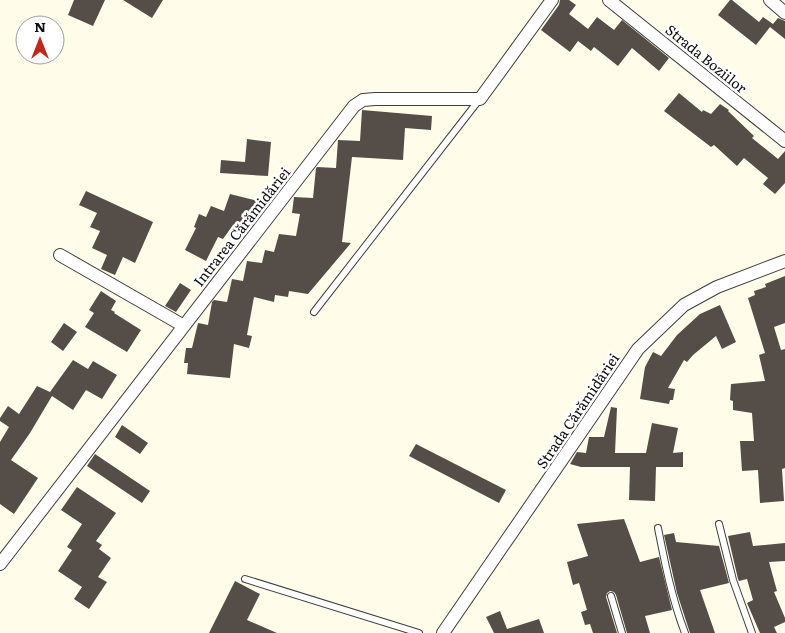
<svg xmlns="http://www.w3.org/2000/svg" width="785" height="633" font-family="Literata,serif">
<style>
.building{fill:#554e48}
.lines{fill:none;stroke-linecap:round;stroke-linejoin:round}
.service-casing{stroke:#3f3f3f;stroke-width:8}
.minor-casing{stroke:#3f3f3f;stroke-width:14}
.service{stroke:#fff;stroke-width:6}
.minor{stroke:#fff;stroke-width:12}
.labels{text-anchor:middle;stroke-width:5;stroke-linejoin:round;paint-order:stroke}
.street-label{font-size:14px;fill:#0c0c0c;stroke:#fff}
</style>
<rect width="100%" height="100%" fill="#fffdea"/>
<path class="building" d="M74,0H105L93,26L68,15Z
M123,0H163L152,18Z
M560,0H569L576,5L569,14L588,29L597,17L614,30L622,20L669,58L659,71L632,48L618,66L594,47L591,51L578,41L570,52L541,30L559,5Z
M730,0H732L759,22L763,17L773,24L778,18L785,21V39L770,27L756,45L718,15Z
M679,93L702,112L703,110L711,114L720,104L729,110L728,111L754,136L752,138L778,159L785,151V183L775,194L763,184L768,178L744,158L737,166L714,145L711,147L664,111Z
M362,110L432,116L431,130L405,128L403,160L352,157L342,242L351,243L308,294L289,291L288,297L275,295L274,302L254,297L247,335L252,336L249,348L234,344L230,378L187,374L188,363H184L186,348H192L198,323L208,325L212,302L214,300L227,302L232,279L243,281L247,261L262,263L265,250L274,252L279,234L296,236L300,214L292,213L294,197L313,198L316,168L317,167L336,168L338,140L360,141Z
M247,139L271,142L268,176L220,173L221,160L245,162Z
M86,191L153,222L135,263L123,257L115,275L101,269L107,255L92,248L100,231L90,227L97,213L79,205Z
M230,194L262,202L245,229L233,225L223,239L218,237L206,261L185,250L196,228L194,227L199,214L206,217L211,206L224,211Z
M785,276V323L774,327L781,350L785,349V468L782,469L784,501L760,503L758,470L742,471L740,441H754L752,413L733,410V401L730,400L731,384L765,381L759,355L765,353L748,298L755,295L754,291L766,287L765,284Z
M180,283L191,290L176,312L165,306Z
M101,291L116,301L111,310L115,312L114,313L141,330L127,352L85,327L94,313L89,310Z
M720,305L736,342L722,349L716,336L693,355L687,362L684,360L668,388L675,389L673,400H670L669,404L640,399L645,367L653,352L661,356L677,335L700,314Z
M64,323L77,332L63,351L51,342Z
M73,360L88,369L93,361L117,375L102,399L86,390L73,410L52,396L30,433L11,460L38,478L14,514L0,504V442L9,427L0,421V418L8,406L19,414L37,386L50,392Z
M611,407L617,408L615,453H646L652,423L678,428L673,453L683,452V467H656L655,501L629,500L630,467H581L570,464L577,452L586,453L589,437H604Z
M122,425L148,443L140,454L115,437Z
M416,444L506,490L499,503L409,456Z
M95,454L150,491L142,503L87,466Z
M77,487L116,513L96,541L102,545L99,549L111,558L98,577L107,582L89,609L74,599L82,587L58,571L72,550L67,547L82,524L61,510Z
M624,519L640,562L659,557L672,610L645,616L650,633H627L616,595L614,592L610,591L607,593L606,597L617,633H593L590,624L585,625L581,612L587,610L579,583L573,585L567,562L588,556L577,524Z
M750,532L753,546L785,543V561L769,562L777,591L774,592L785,618V622L774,627L777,633H760L747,603L753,600L747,579L739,581L738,579L728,536Z
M674,533L676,542L719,546L729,583L700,590L715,633H690L677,593L664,535Z
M235,581L260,594L247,620L277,633H209Z
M500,611L507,629L539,619L544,633H494L486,617Z"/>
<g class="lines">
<defs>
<path id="service" d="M314,312L479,100
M719,524L733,580L752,633
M658,528C665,564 672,599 685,633
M245,579L419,633
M611,596L622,633"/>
<path id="minor" d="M609,0L785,141
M770,0L785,13
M60,255L184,326
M0,564L354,106L363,100L375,99H480L552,0
M443,633L638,349L684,305L717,287L785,261"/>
</defs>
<use href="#service" class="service-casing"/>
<use href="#minor" class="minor-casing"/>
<use href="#service" class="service"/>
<use href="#minor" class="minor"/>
</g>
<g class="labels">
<g class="street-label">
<text transform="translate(706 59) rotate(39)" y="5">Strada Boziilor</text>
<text transform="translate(242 227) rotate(-52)" y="5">Intrarea Cărămidăriei</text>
<text transform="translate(578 411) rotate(-56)" y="5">Strada Cărămidăriei</text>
</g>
</g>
<g transform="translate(40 40)"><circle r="24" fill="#ffffff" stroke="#9e9e9e"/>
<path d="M0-4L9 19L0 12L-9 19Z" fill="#c2261d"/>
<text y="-8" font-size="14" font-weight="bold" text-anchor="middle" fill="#0c0c0c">N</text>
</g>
</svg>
